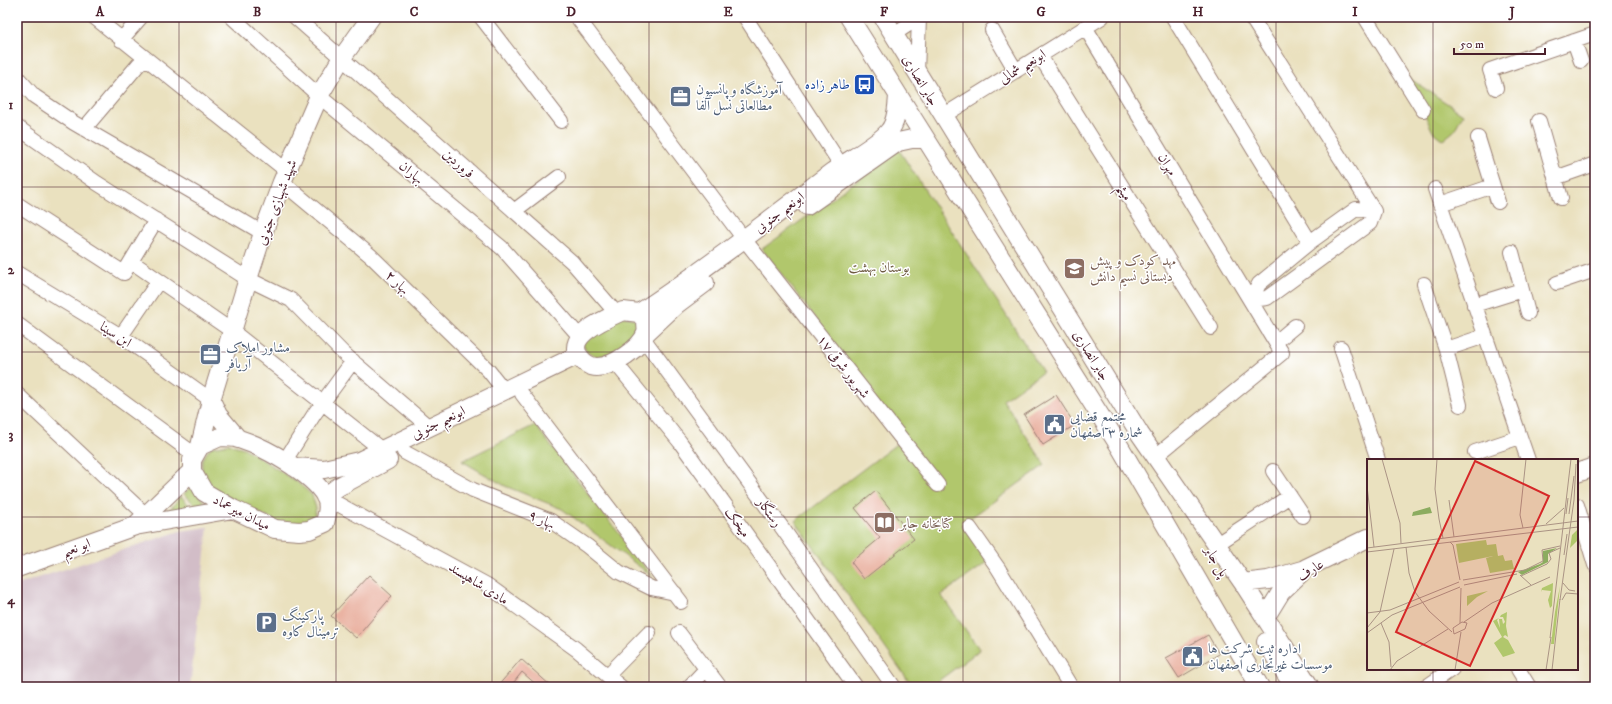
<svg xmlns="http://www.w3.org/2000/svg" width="1612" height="704" font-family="'IM FELL DW Pica',Amiri,serif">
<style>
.industrial{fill:#d2bdc7}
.green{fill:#b1c76c;stroke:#7e734c}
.building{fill:#eab3a3}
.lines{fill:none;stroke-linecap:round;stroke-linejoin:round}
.minor-casing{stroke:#9a8075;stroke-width:16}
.major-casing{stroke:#9a8075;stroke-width:20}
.minor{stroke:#fff;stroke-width:14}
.major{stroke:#fff;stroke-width:18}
.grid{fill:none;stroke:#4a1f2b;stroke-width:1;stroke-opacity:0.55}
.labels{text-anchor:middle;stroke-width:3;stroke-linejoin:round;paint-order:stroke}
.street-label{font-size:14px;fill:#4a1f2b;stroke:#fff}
.transit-label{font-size:14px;fill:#164399;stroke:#fff;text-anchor:end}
.service-label{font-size:14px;fill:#4e5e75;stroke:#fff;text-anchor:start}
.education-label{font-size:14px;fill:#785e54;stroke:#fff;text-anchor:start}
.park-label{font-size:14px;fill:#6e5a42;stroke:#fff}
.inset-road{fill:none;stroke:#aa9384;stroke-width:1}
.view{fill:#d62828;fill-opacity:0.15;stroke:#d62828;stroke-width:2}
.inset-edge{fill:none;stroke:#4a1f2b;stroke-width:2}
.neatline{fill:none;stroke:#4a1f2b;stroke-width:1.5}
.grid-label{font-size:13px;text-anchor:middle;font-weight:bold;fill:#4a1f2b}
</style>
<rect width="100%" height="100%" fill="#fff"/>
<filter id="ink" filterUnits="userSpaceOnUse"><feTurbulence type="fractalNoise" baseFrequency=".025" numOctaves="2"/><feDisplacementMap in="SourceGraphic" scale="8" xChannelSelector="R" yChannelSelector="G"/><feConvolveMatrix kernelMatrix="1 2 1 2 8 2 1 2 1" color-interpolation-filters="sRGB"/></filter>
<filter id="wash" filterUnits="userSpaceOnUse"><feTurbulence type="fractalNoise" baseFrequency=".012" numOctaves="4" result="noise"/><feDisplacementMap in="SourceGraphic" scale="16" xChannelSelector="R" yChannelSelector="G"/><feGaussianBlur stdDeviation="0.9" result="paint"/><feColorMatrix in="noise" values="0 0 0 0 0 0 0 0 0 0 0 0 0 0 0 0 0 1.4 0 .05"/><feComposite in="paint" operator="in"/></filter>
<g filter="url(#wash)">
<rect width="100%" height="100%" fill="#eae1bf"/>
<path class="industrial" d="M208,527L190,687H17V585L180,531Z"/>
<path class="green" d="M1406,76L1463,114L1454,131L1443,140L1433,132Z
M899,150L1043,372L1003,400L1045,465L962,524L988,562L941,595L980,650L930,687H913L795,521L899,442L828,334L762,249Z
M621,316L636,319L640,333L614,354L599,358L587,351L583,345L586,337Z
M535,425L652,576L562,509L505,486L462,461Z
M229,444L244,448L297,482L312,495L316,508L314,519L302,525L285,526L213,490L202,475V459L211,447Z
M191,486L209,508L201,511L184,494Z
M181,496L195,512L162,519Z"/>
<g id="blocks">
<path class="building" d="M1056,395L1075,425L1043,445L1024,415Z
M876,491L914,539L864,579L851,562L880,538L855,508Z
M369,575L392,596L356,638L331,616Z
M1208,635L1219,654L1179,678L1166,658Z
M521,659L552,687H539L522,672L510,687H497Z"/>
</g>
</g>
<g filter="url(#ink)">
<use href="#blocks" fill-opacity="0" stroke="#9a8075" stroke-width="1"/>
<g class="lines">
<defs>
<path id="minor" d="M94,17L287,171
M232,17L319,96L502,248L581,338
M295,17L572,262L611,307L614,315
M481,17L561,121
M577,17L744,239L938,485
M745,17L841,165
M1173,17L1310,242
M1251,17L1374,211
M1365,17L1423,110
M1085,27L1282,353L1156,456
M992,30L1016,71
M894,34L920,17
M121,40L141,17
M1574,41L1581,61
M1040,56L1211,328
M917,73L919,18
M17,77L34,96L74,123L263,233
M1496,88L1490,70L1595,34
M943,116L1102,17
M1539,121L1561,198
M17,127L97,183L248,279L291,300L343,353L429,427
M84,129L144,58
M1478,138L1498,202
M1555,178L1595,164
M282,182L371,256L488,370L504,390
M1435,189L1528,460
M17,204L124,273L156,220
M1440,204L1493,186
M1356,209L1374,211L1370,223L1267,298L1251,300L1259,284L1310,242Z
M514,211L559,177
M1512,252L1528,313
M132,262L232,331L382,450
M17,273L121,336L211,400
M1557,283L1595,270
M1424,284L1446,349L1460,405
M1474,305L1522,290
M17,324L195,455
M121,336L158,282
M643,338L783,529L894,687
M1276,342L1295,326
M1341,348L1378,460
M1446,349L1485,336
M614,361L680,442L856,687
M17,394L147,516
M522,394L681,602
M404,452L473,490L551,521L587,546L619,572L651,588L675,593
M1475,452L1520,437
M284,462L315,413L353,361
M1273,471L1303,516
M325,497L487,585L576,649L621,687
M1577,505L1595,565
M970,528L998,568L1071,687
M1217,544L1290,496
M679,633L720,687
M1518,669L1529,687
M608,675L649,633
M689,687L706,669
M1426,687L1452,669"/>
<path id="major" d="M849,17L1120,447L1260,687
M883,17L1140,434L1243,583L1310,687
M807,206L898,142L912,139H925
M623,311L639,313L646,321C646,325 647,330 646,333C641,348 612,367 597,367C589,367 584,363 579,356C564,335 610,317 623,311Z
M639,313C706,269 769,220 832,172C847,161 879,144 889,131C897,122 897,107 898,96
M646,333L677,304L705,283
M211,400L218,415L238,439
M220,437C226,437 233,437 239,439C264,447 312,473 325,496C330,505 327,514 325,523L309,530L299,531L275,529L233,509L204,492L192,471V460L200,446Z
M200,446L211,400L248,279L263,233L282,182L319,96L341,59L371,17
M294,467L324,469L359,461L578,355
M1577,473L1595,467
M325,497L338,487L388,460
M136,525L192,471
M17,568L135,526L233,509
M1243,583L1268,580L1302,570
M1265,618L1281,592L1306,568L1368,538
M1266,642L1294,687"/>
</defs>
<use href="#minor" class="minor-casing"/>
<use href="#major" class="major-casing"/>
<use href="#minor" class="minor"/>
<use href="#major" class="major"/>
</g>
</g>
<path class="grid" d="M179,17V687M336,17V687M492,17V687M649,17V687M806,17V687M963,17V687M1120,17V687M1276,17V687M1433,17V460M17,187H1595M17,352H1595M17,517H1368M1577,517H1595M1433,669V687"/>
<defs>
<symbol id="bus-square" viewBox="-11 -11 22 22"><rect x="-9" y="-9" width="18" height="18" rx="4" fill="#1a4fb4" stroke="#fff"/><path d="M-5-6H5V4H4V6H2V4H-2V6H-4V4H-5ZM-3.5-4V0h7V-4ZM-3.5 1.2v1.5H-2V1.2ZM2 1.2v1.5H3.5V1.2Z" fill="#fff"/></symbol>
<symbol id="office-square" viewBox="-11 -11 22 22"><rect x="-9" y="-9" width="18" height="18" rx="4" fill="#5c6f8a" stroke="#fff"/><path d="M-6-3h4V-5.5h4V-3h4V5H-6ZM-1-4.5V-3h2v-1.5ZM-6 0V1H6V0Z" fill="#fff"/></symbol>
<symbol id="school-square" viewBox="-11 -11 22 22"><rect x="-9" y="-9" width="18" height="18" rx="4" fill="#8d6e63" stroke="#fff"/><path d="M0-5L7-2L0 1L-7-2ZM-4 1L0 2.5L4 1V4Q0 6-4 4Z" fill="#fff"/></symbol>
<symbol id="civic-square" viewBox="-11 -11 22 22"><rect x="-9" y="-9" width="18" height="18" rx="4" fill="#5c6f8a" stroke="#fff"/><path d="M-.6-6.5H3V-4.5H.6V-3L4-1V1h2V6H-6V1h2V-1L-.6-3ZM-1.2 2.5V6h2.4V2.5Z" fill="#fff"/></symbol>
<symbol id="library-square" viewBox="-11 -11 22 22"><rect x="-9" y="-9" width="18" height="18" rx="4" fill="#8d6e63" stroke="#fff"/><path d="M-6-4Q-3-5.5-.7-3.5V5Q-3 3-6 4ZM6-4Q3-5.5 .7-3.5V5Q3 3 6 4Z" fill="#fff"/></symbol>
<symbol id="parking-square" viewBox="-11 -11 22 22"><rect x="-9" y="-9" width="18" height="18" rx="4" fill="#5c6f8a" stroke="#fff"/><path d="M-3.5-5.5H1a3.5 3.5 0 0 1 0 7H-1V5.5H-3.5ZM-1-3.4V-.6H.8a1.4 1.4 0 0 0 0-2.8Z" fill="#fff"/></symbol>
</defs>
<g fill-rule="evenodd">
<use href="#bus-square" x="852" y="72" width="25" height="25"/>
<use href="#office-square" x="668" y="84" width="25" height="25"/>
<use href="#school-square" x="1062" y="256" width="25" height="25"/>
<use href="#office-square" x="198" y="342" width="25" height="25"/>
<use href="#civic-square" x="1042" y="412" width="25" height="25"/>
<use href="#library-square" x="872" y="510" width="25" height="25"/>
<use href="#parking-square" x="254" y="610" width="25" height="25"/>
<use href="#civic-square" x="1180" y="644" width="25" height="25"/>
</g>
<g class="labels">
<g class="street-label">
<text transform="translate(1022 66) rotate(-32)" y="5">ابونعیم شمالی</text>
<text transform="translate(921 80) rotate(59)" y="5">جابر انصاری</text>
<text transform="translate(459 163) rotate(41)" y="5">فروردین</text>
<text transform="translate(1168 164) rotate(59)" y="5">مهران</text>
<text transform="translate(412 172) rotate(40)" y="5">بهاران</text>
<text transform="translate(1125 192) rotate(58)" y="5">میثم</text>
<text transform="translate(276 202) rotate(-69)" y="5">شهید شهبازی جنوبی</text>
<text transform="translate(779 212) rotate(-37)" y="5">ابونعیم جنوبی</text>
<text transform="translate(398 282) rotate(44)" y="5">بهار ۲</text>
<text transform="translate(116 334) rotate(33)" y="5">ابن سینا</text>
<text transform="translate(1092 355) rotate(58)" y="5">جابر انصاری</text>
<text transform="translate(844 366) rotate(52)" y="5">۱۷ شهریور شرقی</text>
<text transform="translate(438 422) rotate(-26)" y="5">ابونعیم جنوبی</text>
<text transform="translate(242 512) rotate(27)" y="5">میدان میرعماد</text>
<text transform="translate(770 512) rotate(54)" y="5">رستگار</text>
<text transform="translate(542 519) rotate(25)" y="5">بهار ۹</text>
<text transform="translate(738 522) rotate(54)" y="5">میخک</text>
<text transform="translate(76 547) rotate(-20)" y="5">ابو نعیم</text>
<text transform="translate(1217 561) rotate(59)" y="5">پل جابر</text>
<text transform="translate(1310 570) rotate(-34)" y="5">عارف</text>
<text transform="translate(479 583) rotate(32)" y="5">مادی شاهپسند</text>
</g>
<g class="transit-label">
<text x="850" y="89">طاهر زاده</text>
</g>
<g class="service-label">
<text x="696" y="94">آموزشگاه و پانسیون<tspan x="696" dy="16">مطالعاتی نسل آلفا</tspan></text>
<text x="226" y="352">مشاور املاک<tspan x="226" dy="16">آریافر</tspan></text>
<text x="1070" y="421">مجتمع قضایی<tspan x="1070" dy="16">شماره ۳ اصفهان</tspan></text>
<text x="282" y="620">پارکینگ<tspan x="282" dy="16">ترمینال کاوه</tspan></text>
<text x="1208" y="653">اداره ثبت شرکت ها<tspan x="1208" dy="16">موسسات غیرتجاری اصفهان</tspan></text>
</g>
<g class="education-label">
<text x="1090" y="265">مهد کودک و پیش<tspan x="1090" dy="16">دبستانی نسیم دانش</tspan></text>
<text x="900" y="528">کتابخانه جابر</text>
</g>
<g class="park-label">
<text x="879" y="272">بوستان بهشت</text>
</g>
</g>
<g transform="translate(1367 459)">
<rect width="211" height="211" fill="#eae1bf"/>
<path d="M211,70V81L203,89L205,76ZM119,81L120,86L129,85L131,97L136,96L138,102L145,101L147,110L123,114L119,99L126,97L92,104L89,85ZM186,124L185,147L183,149L181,141L184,132L175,131L174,133L175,129ZM193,127L187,185H184L188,153ZM121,132L110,138L100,147V137ZM140,153L139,167L141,178L138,176L136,178L141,181L148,194L136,198L127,184L135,178L126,162L132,159L130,161L133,169L132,160H135L136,165L138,163L136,158H133L134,156Z" fill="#b1c76c"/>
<path d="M63,48L65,54L45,57L46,53ZM190,89L181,95V103L155,116L151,113L173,105L176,103V92Z" fill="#8cac60"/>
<path class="inset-road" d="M15,0L33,64L34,84M70,0L68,30L72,60M0,27L7,88M82,41L87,78M199,55L201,39M202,55L207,17M72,60L76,79M179,65L197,49M156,69L153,56L159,0M83,83L86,86L93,121M39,88L42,114L48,133L62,152L85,173M0,89L211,62M0,93L211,68M197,96L200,75M153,116L164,126M154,117L180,105L184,100L182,94L193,89M96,121L158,111L176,102L175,91L193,87M196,124L202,131L208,132M97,126L150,115M193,141L207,41L209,5M195,141L199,134L211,135M0,154L23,151L92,123M95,163L100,164L98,170L87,175L86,169ZM97,163L125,144L183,118M14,164L22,183L24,208M93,164L94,129M0,169L13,153L27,90M0,174L25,156L93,128M183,179L204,0M23,211L30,202L81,170M88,211L94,173M179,211L184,178M185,211L193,140"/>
<path class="view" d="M108,2L182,37L103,207L29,173Z"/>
<rect width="211" height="211" class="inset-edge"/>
</g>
<rect width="1612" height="704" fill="none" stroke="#fff" stroke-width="44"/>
<path d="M1454 48v6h91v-6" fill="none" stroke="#4a1f2b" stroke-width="2"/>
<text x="1460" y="48" font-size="12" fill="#4a1f2b" stroke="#ffffff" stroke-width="3" paint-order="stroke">50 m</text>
<rect x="22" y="22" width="1568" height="660" class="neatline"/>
<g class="grid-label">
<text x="100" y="16">A</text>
<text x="257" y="16">B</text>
<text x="414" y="16">C</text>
<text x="571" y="16">D</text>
<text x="728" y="16">E</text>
<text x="884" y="16">F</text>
<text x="1041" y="16">G</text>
<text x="1198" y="16">H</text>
<text x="1355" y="16">I</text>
<text x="1512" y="16">J</text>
<text x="11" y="109">1</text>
<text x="11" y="274">2</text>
<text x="11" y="439">3</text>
<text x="11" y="604">4</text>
</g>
</svg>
